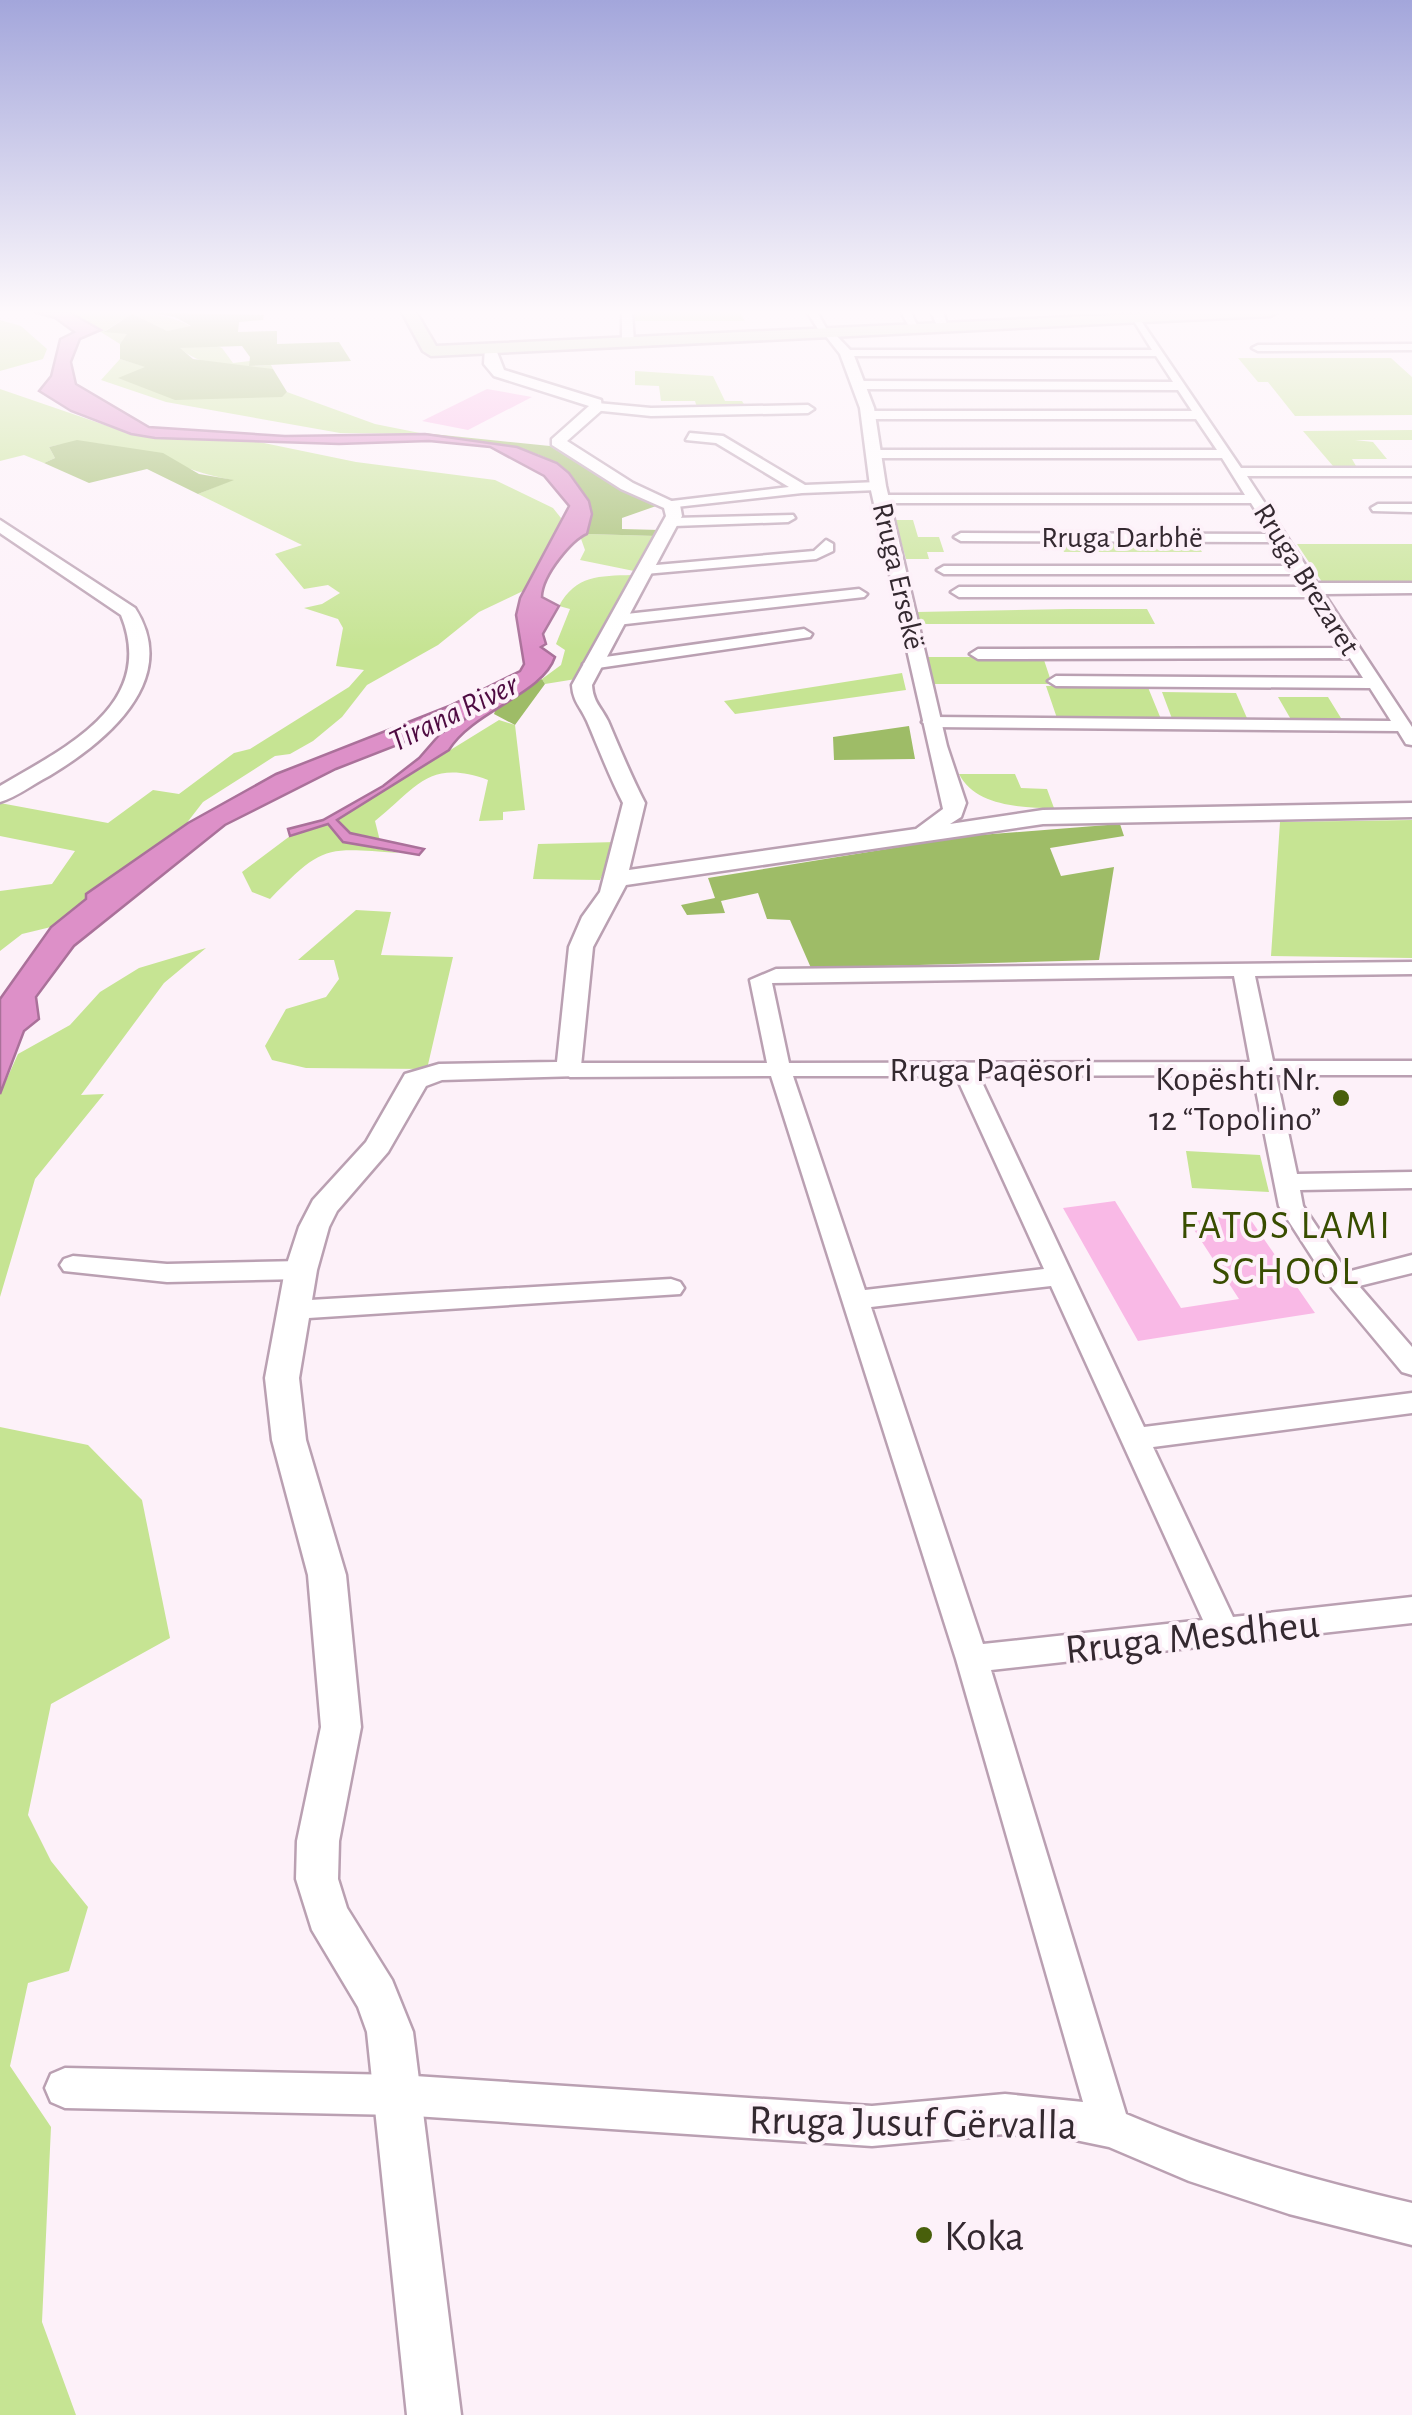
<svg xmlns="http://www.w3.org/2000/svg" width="1412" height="2415" font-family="'Alegreya Sans',sans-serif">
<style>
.green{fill:#c6e493}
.forest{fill:#9ebc67}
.water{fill:#dd90c8;stroke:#aa719a;stroke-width:2.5}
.building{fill:#f9b9e6}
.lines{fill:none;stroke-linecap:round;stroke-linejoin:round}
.minor-casing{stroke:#baa0b2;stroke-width:5}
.tertiary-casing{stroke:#baa0b2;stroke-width:5}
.secondary-casing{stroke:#baa0b2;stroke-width:5}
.minor{fill:#fff;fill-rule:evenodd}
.tertiary{fill:#fff;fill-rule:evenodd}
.secondary{fill:#dae4c7;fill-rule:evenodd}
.poi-dot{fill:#485f0b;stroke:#fdf1f9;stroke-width:4}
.labels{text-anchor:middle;stroke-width:8;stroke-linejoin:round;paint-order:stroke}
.far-street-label{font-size:30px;fill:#342930;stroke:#fdf1f9}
.far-water-label{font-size:32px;font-style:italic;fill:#4f0b42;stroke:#fdf1f9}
.street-label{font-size:35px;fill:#342930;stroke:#fdf1f9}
.poi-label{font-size:35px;fill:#342930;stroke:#fdf1f9;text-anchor:end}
.quarter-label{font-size:40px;letter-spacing:2.5px;fill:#384d00;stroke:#fdf1f9}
.near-street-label{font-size:42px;fill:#342930;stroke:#fdf1f9}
.near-poi-label{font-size:42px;fill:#342930;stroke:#fdf1f9;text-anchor:start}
</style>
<rect width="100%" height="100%" fill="#fdf1f9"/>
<path class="green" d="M69,312C111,312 155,306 192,327L167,331L122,320L105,331L128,334L120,344Z
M632,312H739L745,321H631Z
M0,320L21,326L47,349L43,359L0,371Z
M212,344L222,348L233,363L250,361V366L271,365L273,369C241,369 205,369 179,348Z
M1238,358H1391L1412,377V415L1295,416L1268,382H1258Z
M120,359L147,367L120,379L281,397L287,392L375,424L425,434L340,433L166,402L101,380Z
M635,371L713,376L725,401H742L747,409L698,411L695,401H661L659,386L635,385Z
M0,389L131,434L259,442L356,462L495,480L553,508L561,518L559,528L523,591L479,612L438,645L367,685L342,717L313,741L290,754L275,756L203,802L179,833L51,927L22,934L0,951V891L52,884L75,851L0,836V803L108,823L153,790L179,794L234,753L250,749L349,687L364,670L336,666L343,628L338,619L304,608L322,604L340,593L328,585L304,589L275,554L302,545L198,494L232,480C170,469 113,430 49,447L55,458L44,463L24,455L0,461Z
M1412,430V440H1355L1373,442L1387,459H1352L1356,466H1333L1303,431Z
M895,520H913L918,537H939L944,552H927L929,559H906Z
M587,534L656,536L634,571L580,560L585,550L580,536Z
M1059,539H1194L1202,552H1064Z
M1297,544H1412V585H1324Z
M632,575L576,679L545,684L542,679L561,665L565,650L556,644L570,609L559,606C576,575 599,576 632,575Z
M1070,609H1147L1155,624H920L917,612Z
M927,657H1043L1052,684H934Z
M902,673L906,690L735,714L724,701Z
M1147,685L1163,724H1059L1046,686Z
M1162,692L1236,693L1250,725L1174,724Z
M1278,697H1328L1344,723H1293Z
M499,720L515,725L525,810L503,812V820L479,821L488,780C428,758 416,789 375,821L380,841L350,833L337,820Z
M959,774H1015L1021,788L1047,789L1054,808C1022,808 975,806 959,774Z
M1412,820V958L1271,956L1280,822Z
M328,824L343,842L399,853C325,848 324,844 270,899L252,892L242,872L290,836Z
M617,842L600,880L533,879L538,844Z
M356,910L391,912L381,955L453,957L427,1069L306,1068L272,1060L265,1046L286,1009L326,997L339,979L334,960H298Z
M206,948L164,983L81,1095L104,1094L35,1179L0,1297V1094L18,1054L70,1025L100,992L139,968Z
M1186,1151L1260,1155L1269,1192L1192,1188Z
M0,1427L88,1445L142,1500L170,1638L51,1704L28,1815L51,1861L88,1907L69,1971L28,1983L10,2066L51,2127L42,2322L76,2415H0Z"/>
<path class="forest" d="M143,312L264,315L263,320L239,322L238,332L277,331V344L339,342L351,361L249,366L250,357L242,346L180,348L193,359L273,369L287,392L282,397L175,400L118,378L145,367L120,359V344L127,334L104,332L132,314L167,331L191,326L175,317Z
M423,433L550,446L619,489L659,505L622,518V529L660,530L656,536L587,534C596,436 488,449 423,433Z
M77,440L163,453L199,474L234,480L198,494L147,469L89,483L44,463L55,458L49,447Z
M542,679L545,684L515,725L494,714L497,705Z
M909,726L915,759L834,760L833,737Z
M1120,824L1124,836L1050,848L1061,876L1114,867L1099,960L811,968L790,920L767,919L758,893L721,901L725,913L687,915L681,905L715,898L708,878L967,836Z"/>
<path class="water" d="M33,312H69L101,330L80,339L71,362L76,384L149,427L285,436L425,434L517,447L557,463L569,473L589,501L592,514L587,534C573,540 543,574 542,597L559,606L543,634L546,644L541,647L555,657C543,694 473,711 449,750L337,820L350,833L424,849L419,855L343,842L328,824L290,836L288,829L323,820L383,786L419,758L440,734L469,717L336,769L225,825L74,946L36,997L39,1019L24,1031L0,1094V999L51,927L86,899V894L188,823L276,774L449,706L520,671L524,664L516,615L520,598L569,506L544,476L490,447L429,441L339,444L155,438L131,434L71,411L39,391L51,376L60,339L74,332L55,318Z"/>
<path class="building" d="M487,389L532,397L468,430L422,421Z
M1115,1201L1181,1308L1239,1299L1189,1222L1246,1213L1315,1313L1138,1341L1063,1208Z"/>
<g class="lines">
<defs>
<path id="minor" d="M622,312H632L634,343L628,346L622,343Z
M807,312H817L830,335H822Z
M901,312H911L919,330H911Z
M1137,315L1241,468H1412V476H1247L1317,583H1412V593L1324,594L1412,727V745L1406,744L1398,731L931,727L922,722L931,717L1391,721L1370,688L1056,686L1048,681L1056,676L1363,678L1350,658L978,659L970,654L978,649L1344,648L1311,597H959L951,592L959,587H1305L1297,574H944L937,570L944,566H1291L1276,542L961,541L954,537L961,533L1270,534L1251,503H882L875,499L882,495H1245L1222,458H874L868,454L874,450H1217L1196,419H868L862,415L868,411H1192L1178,390L859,389L853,385L859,381L1173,382L1156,356H846L840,353L846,350H1152L1132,318Z
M1412,344V350L1258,351L1252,348L1258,345Z
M597,403L651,408L808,405L814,409L808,413L651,416L593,410Z
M690,433L723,436L805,485L878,482L885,486L878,490L802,493L667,508V502L672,501L789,487L716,443L686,440Z
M1378,504H1412V512L1373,511L1371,508Z
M793,515L795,518L788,522L674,526L667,522L674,518Z
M826,540L833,544V551L816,559L645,574L638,570L645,566L814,551Z
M859,589L867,594L864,597L617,625L609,620L617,615Z
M804,629L812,634L810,637L591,669L583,664L591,659Z
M1412,962V974L1255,976L1273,1061H1412V1075H1276L1297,1174L1412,1172V1188L1300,1190L1303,1206L1347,1272L1412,1255V1273L1359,1286L1412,1347V1375L1402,1372L1332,1288L1279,1206L1253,1075L979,1076L1144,1427L1412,1393V1413L1153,1447L1233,1617L1412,1597V1623L991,1670L1126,2114C1219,2154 1314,2180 1412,2203V2245L1289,2214L1189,2181L1109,2147L1061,2137L1005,2134L872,2146L399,2115L65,2108L51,2102L45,2088L51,2074L65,2068L399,2075L872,2106L1005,2094L1083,2102L956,1659L771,1076L570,1077L559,1070L570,1063H767L750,980L776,969ZM1234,976L1250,1062L789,1063L772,983ZM793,1076H956L1044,1269L865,1290ZM1051,1286L1203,1620L983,1644L871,1307Z
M73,1256L167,1264L301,1261L314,1270L301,1279L167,1282L64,1271L60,1265L64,1259Z
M671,1279L680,1282L684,1288L680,1294L293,1319L280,1310L293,1301Z"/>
<path id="tertiary" d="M931,312H943L949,330H939Z
M821,330H831L853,353L874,408L886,486L947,746L966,803L961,817L950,824L1043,810L1412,803V817L1043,824L626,885L593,947L580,1076L442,1080L426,1086L388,1152L337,1211L329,1227L317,1270L299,1378L306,1440L346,1575L361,1727L339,1841L338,1879L347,1908L392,1980L413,2032L461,2415H407L367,2032L358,2007L312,1930L296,1879L297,1841L321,1727L308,1575L272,1440L265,1378L285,1270L299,1227L313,1200L366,1142L405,1074L439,1064L557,1062L569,947L582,917L600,892L623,803C609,776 599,749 587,721C581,707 573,702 572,685L666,516L664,508L621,489L552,445V439L589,406L494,376L484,364L485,347H495L504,370L601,400L602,410L567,441L633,483L680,505L682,516L592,685C593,702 601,707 608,721C620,749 631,776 645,803L629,870L916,829L943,809L870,486L860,408L840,354Z
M0,520L135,608C182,681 104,743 49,776C33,784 17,797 0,802V786C62,749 158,706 121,615L0,533Z"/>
<path id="secondary" d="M402,312H416L436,346L1183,312H1277L1270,316L431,356L423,351Z"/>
</defs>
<use href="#minor" class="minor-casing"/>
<use href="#tertiary" class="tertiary-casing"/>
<use href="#secondary" class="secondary-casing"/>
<use href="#minor" class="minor"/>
<use href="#tertiary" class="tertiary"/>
<use href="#secondary" class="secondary"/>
</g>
<linearGradient id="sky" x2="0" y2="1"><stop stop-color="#a3a6db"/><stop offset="0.48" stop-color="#fef9fc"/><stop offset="1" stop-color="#fef9fc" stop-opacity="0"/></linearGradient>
<rect width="1412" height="650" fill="url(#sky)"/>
<g class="poi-dot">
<circle cx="1341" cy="1098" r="10"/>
<circle cx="924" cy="2235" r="10"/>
</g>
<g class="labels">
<g class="far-street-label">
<text x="1122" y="547">Rruga Darbhë</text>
<text transform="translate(899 576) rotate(77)" y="10">Rruga Ersekë</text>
<text transform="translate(1307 579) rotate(58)" y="10">Rruga Brezaret</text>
</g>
<g class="far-water-label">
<text transform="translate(453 712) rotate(-26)" y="11">Tirana River</text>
</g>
<g class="street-label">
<text x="991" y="1081">Rruga Paqësori</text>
</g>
<g class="poi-label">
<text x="1321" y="1090">Kopështi Nr.<tspan x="1321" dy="40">12 “Topolino”</tspan></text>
</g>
<g class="quarter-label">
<text x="1286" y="1238">FATOS LAMI<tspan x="1286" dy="46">SCHOOL</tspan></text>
</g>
<g class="near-street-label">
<text transform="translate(1192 1635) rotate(-6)" y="15">Rruga Mesdheu</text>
<text transform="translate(913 2121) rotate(1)" y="15">Rruga Jusuf Gërvalla</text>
</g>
<g class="near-poi-label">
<text x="944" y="2250">Koka</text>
</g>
</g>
</svg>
